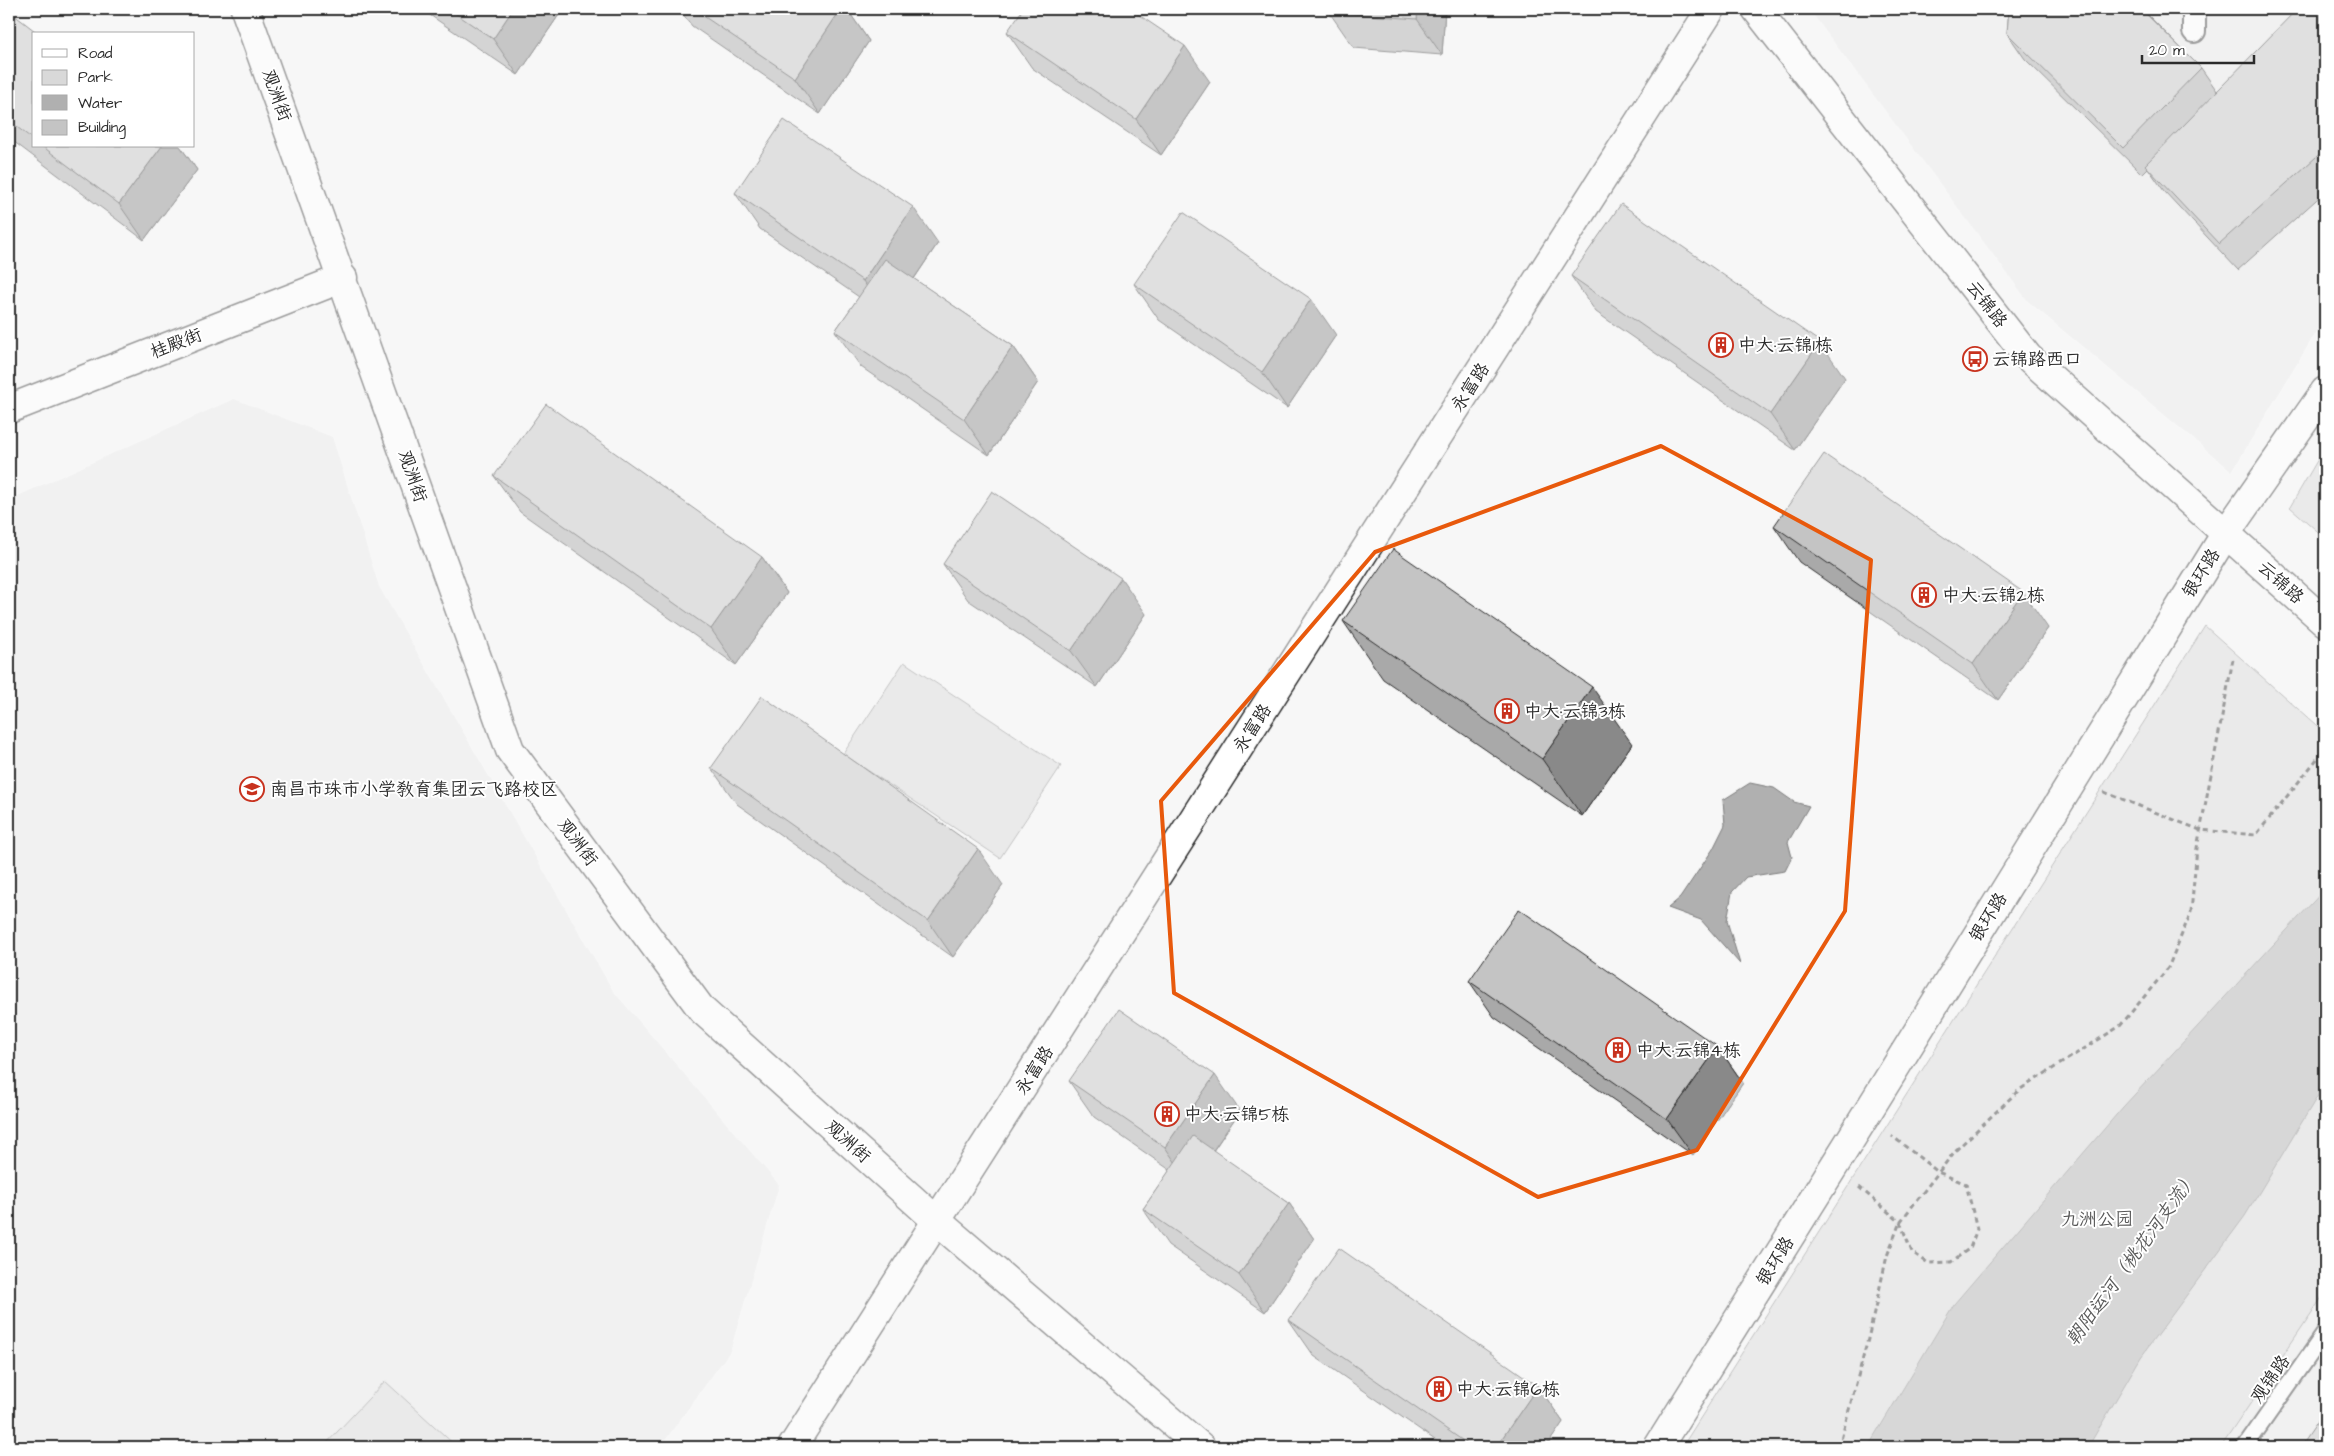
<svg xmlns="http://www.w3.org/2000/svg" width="2334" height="1456" font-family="'Architects Daughter','LXGW WenKai TC',sans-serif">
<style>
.built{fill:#e8e8e8}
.green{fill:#d9d9d9;stroke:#828282}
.water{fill:#b0b0b0;stroke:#7b7b7b}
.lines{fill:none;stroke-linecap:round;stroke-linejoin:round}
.service-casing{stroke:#2b2b2b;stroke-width:19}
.pedestrian-casing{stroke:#2b2b2b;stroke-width:26}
.minor-casing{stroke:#2b2b2b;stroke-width:31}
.tertiary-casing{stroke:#2b2b2b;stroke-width:31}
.path{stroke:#2b2b2b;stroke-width:3;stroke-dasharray:5 4;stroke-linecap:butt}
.service{stroke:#fff;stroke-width:15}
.pedestrian{stroke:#fff;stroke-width:22}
.minor{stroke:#fff;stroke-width:28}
.tertiary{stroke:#fff;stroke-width:28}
.wall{fill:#a9a9a9;stroke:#2b2b2b}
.shaded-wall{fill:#898989;stroke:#2b2b2b}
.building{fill:#c4c4c4;stroke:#2b2b2b}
.marked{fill:none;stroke:#e8590c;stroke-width:4;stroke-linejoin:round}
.labels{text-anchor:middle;stroke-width:4;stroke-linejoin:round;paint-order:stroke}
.street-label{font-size:18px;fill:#2b2b2b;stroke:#fff}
.poi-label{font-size:18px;fill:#2b2b2b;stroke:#fff;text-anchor:start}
.park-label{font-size:18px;fill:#565656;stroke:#fff}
.water-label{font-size:19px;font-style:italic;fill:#5a5a5a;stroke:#fff}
</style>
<rect width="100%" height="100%" fill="#f7f7f7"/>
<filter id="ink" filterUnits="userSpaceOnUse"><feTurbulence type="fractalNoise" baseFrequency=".02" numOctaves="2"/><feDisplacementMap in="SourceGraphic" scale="10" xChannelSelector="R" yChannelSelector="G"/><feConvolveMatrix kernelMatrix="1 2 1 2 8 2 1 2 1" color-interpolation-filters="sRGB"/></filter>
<g filter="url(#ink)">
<path class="built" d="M1809,9H2325V317L2232,471L2028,301Z
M234,399L332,437L379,587L613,991L779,1185L730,1351L660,1447H9V500Z
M2325,1228V1447H2164Z"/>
<path class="green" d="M2325,447V538L2290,507Z
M2205,626L2325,733V1293L2221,1447H1682Z
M904,662L1061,766L1000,858L843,754Z
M385,1381L457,1447H323Z"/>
<path class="water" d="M1750,783L1774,788L1794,802L1809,806L1788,842L1792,857L1785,871L1746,877L1732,892L1727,921L1740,964L1701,920L1668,908L1680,898L1713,849L1725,825L1723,800Z
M2325,889V1084L2245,1216L2141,1357L2088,1447H1868L1954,1304L2123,1107Z"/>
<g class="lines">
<defs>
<path id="service" d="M2245,1447L2325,1333"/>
<path id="pedestrian" d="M2194,31V9"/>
<path id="minor" d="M245,9L510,750L702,1010L937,1221L1201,1447
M9,409L343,278
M1658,1447L1866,1115L2226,533L2325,391"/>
<path id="tertiary" d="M1756,9L2028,357L2325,622
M792,1447L1711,9"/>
</defs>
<use href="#service" class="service-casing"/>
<use href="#pedestrian" class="pedestrian-casing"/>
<use href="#minor" class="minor-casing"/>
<use href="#tertiary" class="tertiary-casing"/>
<path class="path" d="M2104,792L2200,830L2256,835L2317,759
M1859,1187L1900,1222L1912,1252L1928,1263L1951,1262L1970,1248L1977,1229L1966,1184L1938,1172L1892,1136
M1839,1447L1868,1339L1887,1256L1900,1222L1955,1151L2019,1090L2120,1026L2168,968L2191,912L2197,848L2233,659"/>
<use href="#service" class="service"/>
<use href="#pedestrian" class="pedestrian"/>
<use href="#minor" class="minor"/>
<use href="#tertiary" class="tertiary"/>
</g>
<path class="wall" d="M421,9H563L518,75Z
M679,9H847L869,41L820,114L692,26Z
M1329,9H1445L1442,55L1354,48L1329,12Z
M2009,9H2145V12L2201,68L2217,91L2325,9V192L2238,270L2164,191L2148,168L2142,174L2025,59L2007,33Z
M9,11L34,34V146H180L197,170L144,240L9,138Z
M1007,32L1210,82L1161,155L1032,68Z
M735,193L938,243L914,279L1013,346L1038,382L989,455L861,367L835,331L859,297L760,229Z
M1571,276L1845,378L1795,450L1596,312Z
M1134,284L1336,335L1287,408L1159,320Z
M494,476L762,557L787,593L736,665L520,512Z
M1774,526L2048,628L1998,700L1799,562Z
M943,564L1146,614L1097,687L968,600Z
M1343,621L1632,744L1582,816L1383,679Z
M711,768L1003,885L953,957L737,804Z
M1469,981L1718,1047L1743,1083L1693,1155L1494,1017Z
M1069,1081L1240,1111L1213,1151L1289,1203L1314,1239L1265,1312L1168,1245L1143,1209L1170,1170L1094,1117Z
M1289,1320L1538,1386L1563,1422L1546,1447H1445L1314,1356Z"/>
<path class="shaded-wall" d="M513,9H563L518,75L493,39Z
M841,9H847L869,41L820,114L795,78Z
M1418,9H1445L1442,55L1417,19Z
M1185,46L1210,82L1161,155L1136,119Z
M162,146H180L197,170L144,240L119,204Z
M913,207L938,243L888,317L863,281Z
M1311,299L1336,335L1287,408L1262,372Z
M1820,342L1845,378L1795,450L1770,414Z
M1013,346L1038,382L989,455L964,419Z
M762,557L787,593L736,665L711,629Z
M1121,578L1146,614L1097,687L1071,651Z
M2023,592L2048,628L1998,700L1973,664Z
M1592,687L1632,744L1582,816L1542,759Z
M978,849L1003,885L953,957L928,921Z
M1718,1047L1743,1083L1693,1155L1667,1119Z
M1215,1075L1240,1111L1190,1184L1165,1147Z
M1289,1203L1314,1239L1265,1312L1239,1275Z
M1538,1386L1563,1422L1546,1447H1496Z"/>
<path class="building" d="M449,9H513L493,39Z
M693,9H841L795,78Z
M1023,9H1130L1185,46L1136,119L1007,32Z
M1329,9H1418L1417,19L1329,12Z
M2009,9H2141L2201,68L2123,148L2007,33Z
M2297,9H2325V149L2219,244L2145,165Z
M9,11L39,34H34V140L9,121Z
M784,120L913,207L863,281L735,193Z
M42,146H162L119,204Z
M1621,204L1820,342L1770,414L1571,276Z
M1183,212L1311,299L1262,372L1134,284Z
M885,259L1013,346L964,419L835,331Z
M546,404L762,557L711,629L494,476Z
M1824,454L2023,592L1973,664L1774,526Z
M992,491L1121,578L1071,651L943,564Z
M1393,549L1592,687L1542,759L1343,621Z
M762,696L978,849L928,921L711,768Z
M1519,909L1718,1047L1667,1119L1469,981Z
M1119,1009L1215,1075L1165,1147L1069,1081Z
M1193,1136L1289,1203L1239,1275L1143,1209Z
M1339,1248L1538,1386L1496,1447H1472L1289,1320Z
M2325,1410V1447H2300Z"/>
</g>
<path d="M0 0H2334V1456H0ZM1661,446L1871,560L1845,911L1697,1150L1538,1197L1174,993L1161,801L1375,552Z" fill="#f7f7f7" fill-opacity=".55" fill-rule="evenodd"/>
<path class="marked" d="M1661,446L1871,560L1845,911L1697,1150L1538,1197L1174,993L1161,801L1375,552Z"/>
<defs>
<symbol id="building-ring" viewBox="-11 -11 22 22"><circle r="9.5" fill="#fff" stroke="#c8321e" stroke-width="1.5"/><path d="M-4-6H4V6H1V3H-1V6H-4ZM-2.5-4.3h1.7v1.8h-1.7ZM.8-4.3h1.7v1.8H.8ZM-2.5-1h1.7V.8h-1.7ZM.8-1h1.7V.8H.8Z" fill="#c8321e"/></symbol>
<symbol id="bus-ring" viewBox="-11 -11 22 22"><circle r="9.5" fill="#fff" stroke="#c8321e" stroke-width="1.5"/><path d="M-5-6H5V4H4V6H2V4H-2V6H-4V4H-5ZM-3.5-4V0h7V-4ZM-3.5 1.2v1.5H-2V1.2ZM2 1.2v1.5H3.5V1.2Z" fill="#c8321e"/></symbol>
<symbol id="school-ring" viewBox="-11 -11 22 22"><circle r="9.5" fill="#fff" stroke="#c8321e" stroke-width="1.5"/><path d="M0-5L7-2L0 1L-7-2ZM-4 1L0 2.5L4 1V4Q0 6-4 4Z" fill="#c8321e"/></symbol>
</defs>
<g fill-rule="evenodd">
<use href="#building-ring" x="1707" y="331" width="28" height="28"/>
<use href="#bus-ring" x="1961" y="345" width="28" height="28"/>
<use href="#building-ring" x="1910" y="581" width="28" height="28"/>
<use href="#building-ring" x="1493" y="697" width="28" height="28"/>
<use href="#school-ring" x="238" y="775" width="28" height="28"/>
<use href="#building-ring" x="1604" y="1036" width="28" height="28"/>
<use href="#building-ring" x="1153" y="1100" width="28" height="28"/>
<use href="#building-ring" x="1425" y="1375" width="28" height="28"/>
</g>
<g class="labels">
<g class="street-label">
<text transform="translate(277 95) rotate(70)" y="6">观洲街</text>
<text transform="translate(1987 304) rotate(52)" y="6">云锦路</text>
<text transform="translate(176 343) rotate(-21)" y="6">桂殿街</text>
<text transform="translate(1470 387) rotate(-57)" y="6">永富路</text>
<text transform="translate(413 476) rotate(71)" y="6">观洲街</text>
<text transform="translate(2201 573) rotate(-58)" y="6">银环路</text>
<text transform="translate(2281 582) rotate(42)" y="6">云锦路</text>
<text transform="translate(1252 728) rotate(-57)" y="6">永富路</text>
<text transform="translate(578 842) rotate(53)" y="6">观洲街</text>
<text transform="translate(1988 917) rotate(-58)" y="6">银环路</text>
<text transform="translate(1034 1070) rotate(-57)" y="6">永富路</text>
<text transform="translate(848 1141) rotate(42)" y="6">观洲街</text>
<text transform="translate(1775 1261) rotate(-58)" y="6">银环路</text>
<text transform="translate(2270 1379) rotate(-55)" y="6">观锦路</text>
</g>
<g class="poi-label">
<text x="1738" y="351">中大·云锦1栋</text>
<text x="1992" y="365">云锦路西口</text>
<text x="1942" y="601">中大·云锦2栋</text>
<text x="1524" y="717">中大·云锦3栋</text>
<text x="270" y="795">南昌市珠市小学教育集团云飞路校区</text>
<text x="1636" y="1056">中大·云锦4栋</text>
<text x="1184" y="1120">中大·云锦5栋</text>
<text x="1456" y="1395">中大·云锦6栋</text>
</g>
<g class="park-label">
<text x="2097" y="1225">九洲公园</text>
</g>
<g class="water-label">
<text transform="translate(2131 1258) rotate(-54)" y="7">朝阳运河（桃花河支流）</text>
</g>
</g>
<rect width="2334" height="1456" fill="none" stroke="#fff" stroke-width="30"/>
<rect x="15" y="15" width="2304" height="1426" fill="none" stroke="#2b2b2b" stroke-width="2" filter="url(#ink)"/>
<rect x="32" y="32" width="162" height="115" fill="#ffffff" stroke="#aaaaaa"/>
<rect x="42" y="49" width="25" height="8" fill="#ffffff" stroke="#aaaaaa"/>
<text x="78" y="58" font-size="15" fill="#2b2b2b">Road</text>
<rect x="42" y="70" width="25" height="15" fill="#d9d9d9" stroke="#aaaaaa"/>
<text x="78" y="82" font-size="15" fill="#2b2b2b">Park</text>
<rect x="42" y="95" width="25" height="15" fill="#b0b0b0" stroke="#aaaaaa"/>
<text x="78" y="108" font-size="15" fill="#2b2b2b">Water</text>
<rect x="42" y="120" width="25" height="15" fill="#c4c4c4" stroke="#aaaaaa"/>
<text x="78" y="132" font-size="15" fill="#2b2b2b">Building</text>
<path d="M2142 55v8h112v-8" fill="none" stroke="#2b2b2b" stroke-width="2.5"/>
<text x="2149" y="55" font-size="15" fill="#2b2b2b" stroke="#ffffff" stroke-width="4" paint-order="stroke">20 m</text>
</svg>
